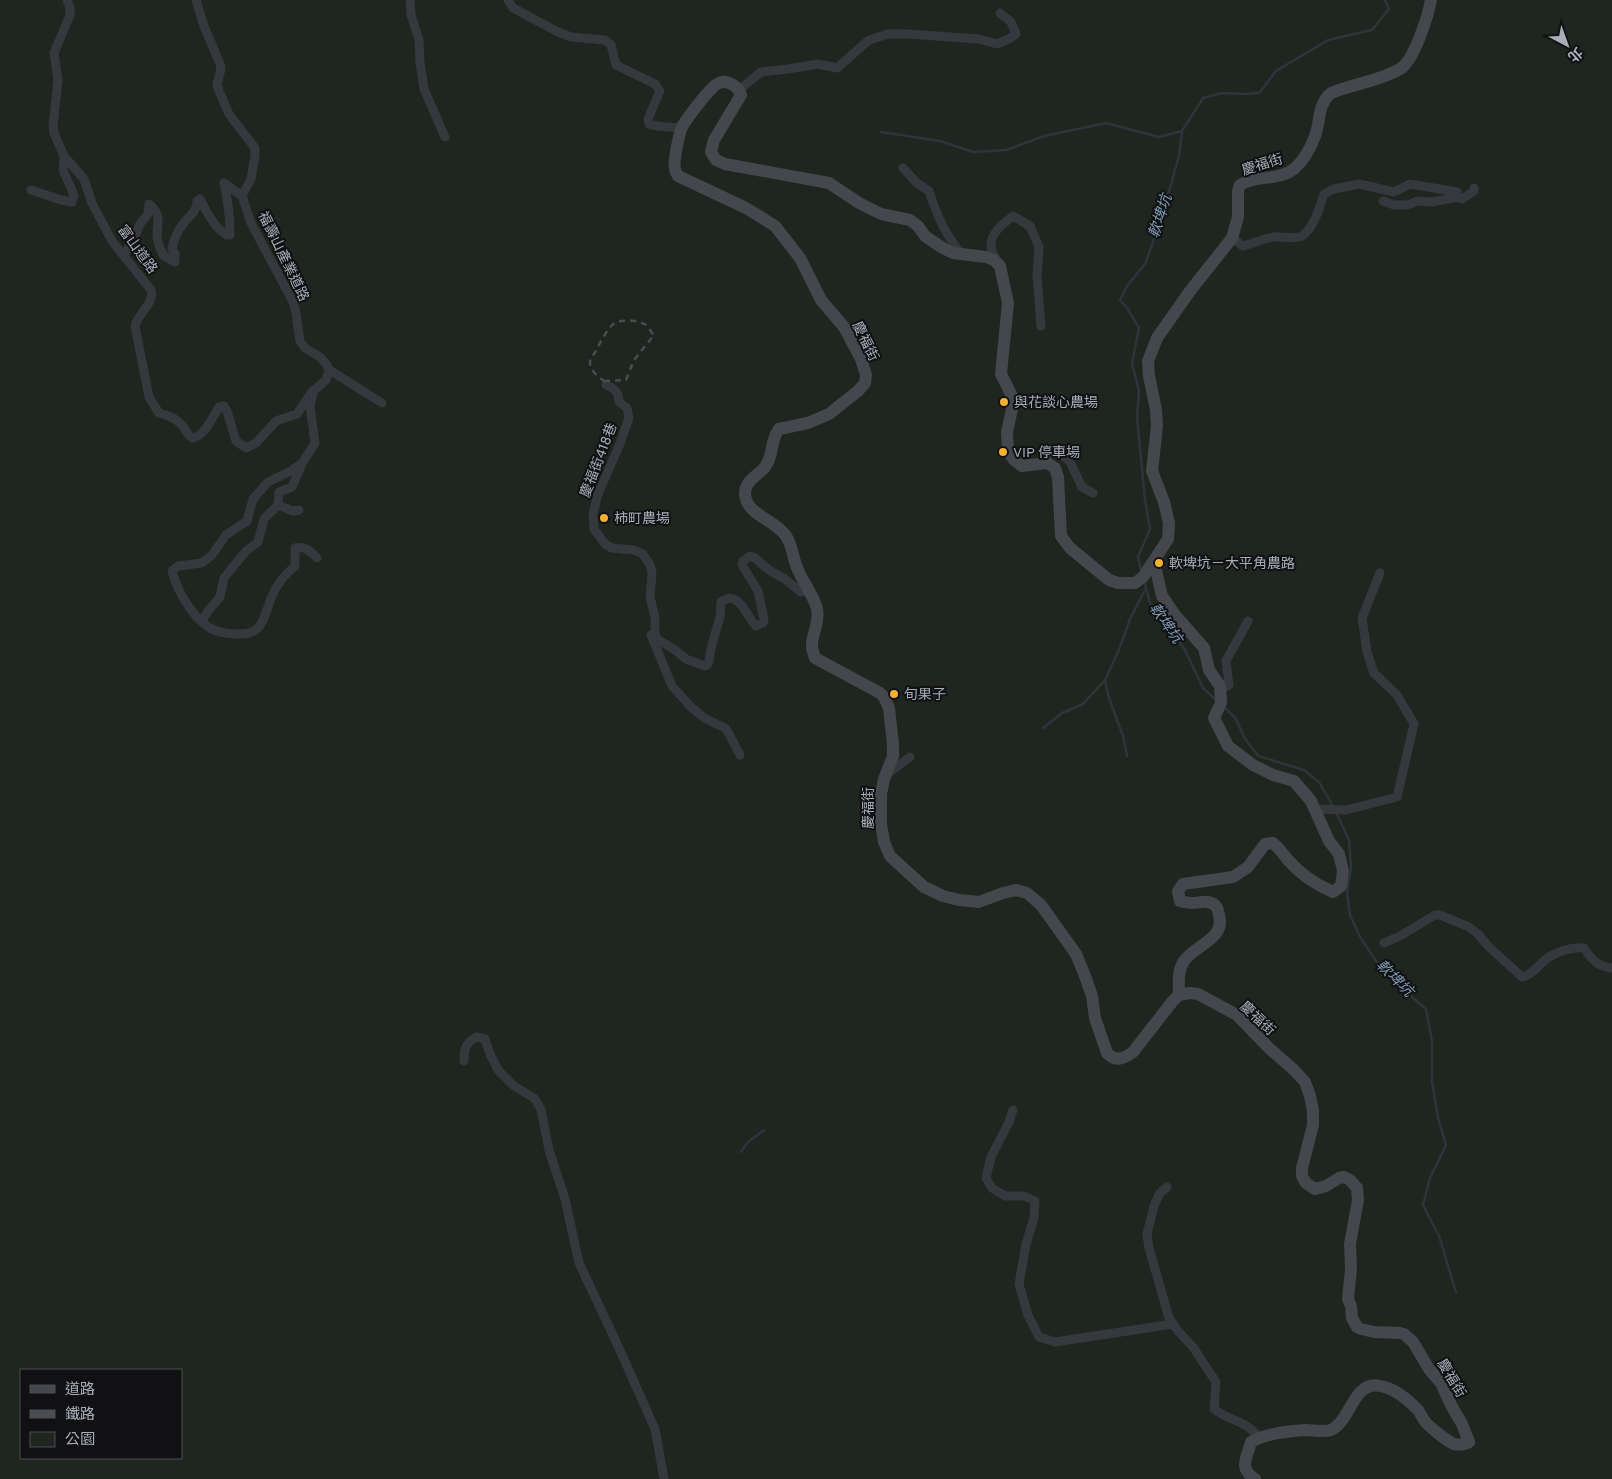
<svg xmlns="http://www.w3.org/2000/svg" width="1612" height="1479" font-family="Overpass,'Noto Sans TC',sans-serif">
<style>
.green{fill:#1e261f;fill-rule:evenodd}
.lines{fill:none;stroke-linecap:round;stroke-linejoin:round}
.stream{stroke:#2c353c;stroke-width:2.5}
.street{stroke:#37383d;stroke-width:9}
.secondary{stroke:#45474d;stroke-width:12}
.rail{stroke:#4a4c52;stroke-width:2.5;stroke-dasharray:6 5;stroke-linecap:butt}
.poi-dot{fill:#f2b134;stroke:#111113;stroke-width:2}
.labels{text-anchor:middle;stroke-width:4;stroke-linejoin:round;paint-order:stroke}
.street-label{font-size:14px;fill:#a8adb8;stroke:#111113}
.poi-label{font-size:14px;fill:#a8adb8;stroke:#111113;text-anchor:start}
.water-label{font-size:15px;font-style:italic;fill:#7f9bb3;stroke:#111113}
</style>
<rect width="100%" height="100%" fill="#161618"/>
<path class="green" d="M0,0H1612V1479H0ZM21,1370H181V1458H21Z"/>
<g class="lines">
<path class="stream" d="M881,132L940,141L973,152L1006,150L1044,136L1106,123L1159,137L1182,131
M1141,570L1138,557L1150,529L1145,500L1137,417L1139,391L1132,363L1139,328L1127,308L1120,300L1127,286L1145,264L1161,220L1179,156L1182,131L1203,98L1222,93L1246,94L1259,93L1276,71L1328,40L1372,30L1389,9L1385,0
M1144,580L1150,603L1163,618L1185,650L1203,688L1216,700
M1224,707L1236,719L1244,737L1258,756L1304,770L1319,782L1334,808
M1043,728L1062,713L1083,704L1105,680
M1127,756L1123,736L1108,695L1105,680L1118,652L1130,619L1145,590
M1336,812L1349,840L1351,868L1347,892L1350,915L1360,937L1378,964L1399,986L1426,1009L1432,1041V1081L1438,1118L1446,1145L1430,1178L1423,1205L1439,1236L1456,1292
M741,1152L747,1143L764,1130"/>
<path class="street" d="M67,0L70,8V15L54,53L58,80L53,126L54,133L64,156L84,179L92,203L112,241L151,290C155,303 138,313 135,326L149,397L159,413C170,416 178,419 184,428C187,432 188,435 192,438C205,436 212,418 219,407L224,406L227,411L236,441L246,448L256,443L276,421L297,414L311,393L326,380L329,371L327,365L320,357L305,348L300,341L296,313L293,302L251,223L242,196L251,179L255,156V148L229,114L219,91L217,85L221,69L220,64L204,26L196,0
M410,0L411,15L419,40L420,62L424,89L445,137
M508,0L513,8L558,32L571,37L605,40L611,45L616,65L655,84L660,91L648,119L649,124C659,128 670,126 681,128
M739,90L761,72L788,69L818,64L837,68L869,40L888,34H908L979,39L997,44L1009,39L1016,34L1011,22L1000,13
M903,168L917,183L929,191C936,213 946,237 962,254
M31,190L61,200L72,202L74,195L63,170L64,156
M1383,201L1394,205H1408L1417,201L1432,202L1458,197
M1232,238L1243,246C1253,244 1264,238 1274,237C1282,236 1294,240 1302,236C1314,228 1320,206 1324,194L1334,189L1359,184L1394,192L1410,184L1457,192L1458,197L1462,199L1474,191V188
M124,255L134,239L140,224L148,214L149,204C161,214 158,221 157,234C157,241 160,249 163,255L175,262V254L172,249C173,241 178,230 183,224C189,216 197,212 197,201L200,199C207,212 213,227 227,235H230C230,217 228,201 224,183L242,196
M996,262C996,256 991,252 991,246C990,233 1004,223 1013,216L1030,226L1039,247L1037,274L1041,326
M328,369L382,403
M606,385C615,388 619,393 619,402L627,408L629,418L619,446L598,494L593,513L594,529L605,544L612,548L634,550L643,554L650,565L652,573L650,597L655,617V634L657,639L675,650L686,659L705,666L707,665L709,661L711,648L720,617L721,602C739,588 747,618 756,626L763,623L764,619L758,591L742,565L743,561L750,556L755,558L769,570L785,579L801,592L809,591
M313,393L310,406L315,443L303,462L291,471L268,482L253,499L247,521L226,535L212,555L202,563L178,566L172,571C177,591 196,625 217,631C223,633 231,634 237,634C245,634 252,634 258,628C266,619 267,607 272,596C277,583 285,575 295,566V548C306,546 310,551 317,558
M1038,464L1049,454L1060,453L1070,462L1082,487L1093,493
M278,505L279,492L292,487L302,464
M202,621L208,611L220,597L224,578L246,551L258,542L264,519L278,505L293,511L299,510
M651,635L672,686L691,707L704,718L725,728L728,732L740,755
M1220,690L1229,685L1226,661L1248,621
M886,775L910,757
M1315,809L1346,810L1397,797L1414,724L1397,695L1374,673L1367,652L1362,618L1380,573
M1384,943L1400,936L1435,915H1440L1469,927L1478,934L1488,946L1522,977C1532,975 1538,966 1545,960C1555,952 1570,947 1584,948C1592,960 1597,966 1612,968
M464,1061C464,1049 465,1044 476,1037L485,1039L490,1054L498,1070L514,1086L534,1098L541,1109L549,1150L565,1199L579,1263L619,1348L655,1429L664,1479
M1013,1110L1009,1122L991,1157L986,1178L992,1188L1005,1196H1024L1035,1201L1034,1218L1026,1244L1019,1284L1028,1315L1039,1337L1055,1342L1173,1324
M1167,1187L1160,1193L1154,1206L1147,1234L1149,1248L1169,1318L1178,1331L1193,1347L1216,1382L1214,1409C1231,1422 1245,1420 1259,1437"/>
<path class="secondary" d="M1154,562L1162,596L1175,615L1204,648L1209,670L1220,686L1221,703L1214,718L1228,746L1253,765L1273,775L1294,781L1311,801L1329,841L1339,854L1343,871L1341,886L1333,892C1317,885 1300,874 1288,860C1283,854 1279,848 1273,843L1265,844L1248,867L1233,877L1183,884L1178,891L1180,901C1184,902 1188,903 1192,903C1198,903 1206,900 1211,903C1217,905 1218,909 1219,915C1226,939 1195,945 1184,961C1177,971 1179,984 1179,995
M1255,1479C1238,1468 1247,1458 1251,1442C1266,1433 1289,1431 1306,1430C1314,1430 1326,1433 1333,1429C1351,1419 1354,1380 1380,1386C1394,1388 1406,1398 1416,1408C1420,1411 1421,1416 1424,1420C1428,1426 1448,1442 1454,1444C1459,1445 1464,1445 1469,1442L1462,1424L1451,1405L1441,1383L1429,1369L1413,1342L1404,1334L1400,1333L1374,1332L1361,1329L1357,1327L1352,1318L1351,1306L1348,1299L1351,1269L1350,1244L1358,1200L1357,1188L1350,1180L1344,1177L1339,1178L1326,1186L1315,1189L1306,1183L1302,1176V1168L1313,1125V1111L1310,1096L1305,1082L1294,1070L1269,1048L1237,1015L1198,994L1190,993L1179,995L1172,1002L1133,1052C1124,1059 1115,1062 1107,1053L1095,1018L1092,996L1085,976L1076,954L1041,905L1027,893L1016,890L1003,893L979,902L959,900L943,896L924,887L890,856L884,842L881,824V794L884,779L893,756V744L889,708L884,697L880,693L815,658C814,654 812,650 812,647C811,635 820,624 817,609C814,596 804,584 799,572C793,561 793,546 786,536C776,520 746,515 745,494C745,480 758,476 765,467C775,453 769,442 779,429L808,423L829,414L858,391L865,383L866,375L861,359L844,327L821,300L800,258L775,226L746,208L678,176C677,174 675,172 675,169C673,162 679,134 682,127C687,118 709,89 717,84C726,78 738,86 741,95L714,140L711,152L716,160L725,164L829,183L859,203L881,214L910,220L918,226L925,236L941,247L953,253L986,257L994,260L1000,266L1008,303L1001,374L1012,396V409L1007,432L1008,451L1014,460L1022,466L1047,463L1055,468L1058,477L1061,536L1070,548L1109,580L1118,583H1135L1143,577L1168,539L1169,523L1164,502L1152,471L1157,426L1156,410L1149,376L1148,361L1157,338L1190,291L1232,238L1238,217V191L1240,185C1257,174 1279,182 1295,168C1304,160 1311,147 1315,136C1321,120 1317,105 1331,93C1352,84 1380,81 1400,69C1414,61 1428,16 1431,0"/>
<path class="rail" d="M604,381L626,380L634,360L654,335C651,332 649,328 646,325C639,320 623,319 615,323C608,327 601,341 597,349C595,354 590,357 590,362C590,372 600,378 607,383"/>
</g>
<g class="poi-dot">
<circle cx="1004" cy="402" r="5"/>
<circle cx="1003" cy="452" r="5"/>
<circle cx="604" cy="518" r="5"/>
<circle cx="1159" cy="563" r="5"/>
<circle cx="894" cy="694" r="5"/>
</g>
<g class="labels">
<g class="street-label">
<text transform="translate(1262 164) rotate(-17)" y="5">慶福街</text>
<text transform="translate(138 249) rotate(54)" y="5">富山道路</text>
<text transform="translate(284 256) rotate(64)" y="5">福壽山產業道路</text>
<text transform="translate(866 341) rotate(64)" y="5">慶福街</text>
<text transform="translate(598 460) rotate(-69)" y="5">慶福街418巷</text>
<text transform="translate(868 808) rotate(-90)" y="5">慶福街</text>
<text transform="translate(1258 1018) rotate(43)" y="5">慶福街</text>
<text transform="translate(1452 1378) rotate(59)" y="5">慶福街</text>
</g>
<g class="poi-label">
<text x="1014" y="407">與花談心農場</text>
<text x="1013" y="457">VIP 停車場</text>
<text x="614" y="523">柿町農場</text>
<text x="1169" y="568">軟埤坑－大平角農路</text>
<text x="904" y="699">旬果子</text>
</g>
<g class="water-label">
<text transform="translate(1160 216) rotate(-72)" y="5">軟埤坑</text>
<text transform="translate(1166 623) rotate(55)" y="5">軟埤坑</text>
<text transform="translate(1395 978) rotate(45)" y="5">軟埤坑</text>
</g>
</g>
<rect x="20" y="1369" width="162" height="90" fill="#111113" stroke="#4d4f55"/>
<rect x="30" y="1385" width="25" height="8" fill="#45474d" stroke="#4d4f55"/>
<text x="65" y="1394" font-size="15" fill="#a8adb8">道路</text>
<rect x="30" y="1410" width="25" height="8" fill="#4a4c52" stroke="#4d4f55"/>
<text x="65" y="1419" font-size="15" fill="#a8adb8">鐵路</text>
<rect x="30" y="1432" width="25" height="15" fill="#1e261f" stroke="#4d4f55"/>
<text x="65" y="1444" font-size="15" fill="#a8adb8">公園</text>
<g transform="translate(1567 45) rotate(139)" stroke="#111113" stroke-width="4" paint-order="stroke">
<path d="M0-4L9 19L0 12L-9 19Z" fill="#a8adb8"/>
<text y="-8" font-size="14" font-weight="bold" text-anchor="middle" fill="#a8adb8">北</text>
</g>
</svg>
